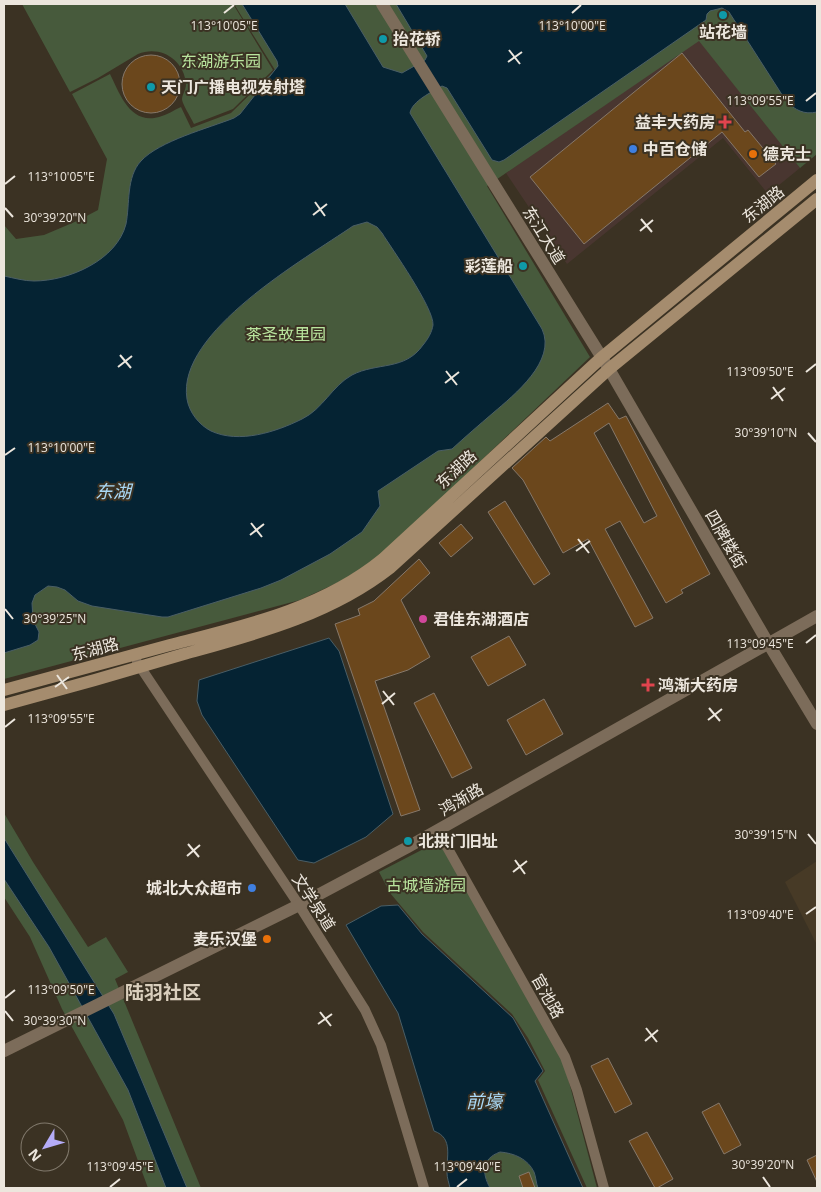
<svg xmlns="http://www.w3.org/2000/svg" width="821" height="1192" font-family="'Open Sans','Noto Sans SC',sans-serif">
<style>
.commercial{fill:#493630}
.built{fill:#473a26}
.green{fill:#475a3c}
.water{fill:#052333;stroke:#4a5e66;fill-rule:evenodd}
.building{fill:#6b471c;stroke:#86786a;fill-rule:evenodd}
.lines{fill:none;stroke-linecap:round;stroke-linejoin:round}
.minor{stroke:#7c6c5a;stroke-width:10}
.tertiary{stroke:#7c6c5a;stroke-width:12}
.secondary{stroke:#a58c6e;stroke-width:12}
.ticks{fill:none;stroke:#ece6dd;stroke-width:2}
.culture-dot{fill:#0f9aa8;stroke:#3b3223;stroke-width:2}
.health-dot{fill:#e0444e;stroke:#3b3223;stroke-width:2}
.shop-dot{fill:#3f7fe0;stroke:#3b3223;stroke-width:2}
.food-dot{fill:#e8710a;stroke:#3b3223;stroke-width:2}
.hotel-dot{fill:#d1479c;stroke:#3b3223;stroke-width:2}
.labels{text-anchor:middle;stroke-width:4;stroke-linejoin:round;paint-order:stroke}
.poi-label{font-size:16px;font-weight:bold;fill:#ece6dd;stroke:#3b3223;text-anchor:start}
.park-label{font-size:16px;fill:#b9e59e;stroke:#3b3223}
.street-label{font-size:16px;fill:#ece6dd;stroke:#3b3223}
.water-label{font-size:18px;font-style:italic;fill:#aad9f6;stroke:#3b3223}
.quarter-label{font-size:19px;font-weight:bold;fill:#dacfbd;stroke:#3b3223}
.ticks-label{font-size:12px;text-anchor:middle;fill:#ece6dd;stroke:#3b3223;stroke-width:4;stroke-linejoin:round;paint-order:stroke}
</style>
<rect width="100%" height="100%" fill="#3b3223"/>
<path class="commercial" d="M699,40L800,168L768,194L723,138L567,264L506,173Z"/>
<path class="built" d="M817,861V945L785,882Z"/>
<path class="green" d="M22,4H233L273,70L233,109L194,124C192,119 182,104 182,99C182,95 186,90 186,84C184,59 160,45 138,54L98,78L70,92Z
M234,4H817V154L800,168L699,41L487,186L590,357L405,533L372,562L341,581L300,600L4,679V225L16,239L44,235L77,221L98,210L107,159L72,94L110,74C120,94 130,125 159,117C167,115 174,110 181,107L191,128L231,113L275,70Z
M4,813L33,862L88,947L106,937L128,972L115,979L201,1188H148L123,1120L62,1009L30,937L4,897Z
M439,841L564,1063L597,1188H587L538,1080L545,1071L528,1038L512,1014L423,932L390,893L379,872Z
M500,1152C514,1153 528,1159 534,1172C536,1177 536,1183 538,1188H490C482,1173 481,1159 500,1152Z"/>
<path class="water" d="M242,4H345L383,67L402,73L425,60L427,56L396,4H817V112C804,115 795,110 786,101L729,12L722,8L710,11L707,14L706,20L504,160L499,162L492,160L447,88L442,86C432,92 412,101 410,113L542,329C557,361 514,395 493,413C479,425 465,437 452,449L438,451L378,491L380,506L362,532L330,554L281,580L261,588L168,617H162L92,606L78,601L65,590L57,587L48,586L35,595L32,603L33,620L39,632L38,640L30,645L4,653V276C14,278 24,281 34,281C69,281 117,260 126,224C130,204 126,177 141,161C159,141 209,128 234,118L240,114L278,66L277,61ZM367,222L377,227L382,233C392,249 434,308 433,325C432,332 428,339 423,345C405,371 377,362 352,375C332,386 323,409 302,419C276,432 239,444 211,431C199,425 189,412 187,399C176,332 305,259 353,226Z
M329,638L339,651L393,814L366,837L314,863L298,860L202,715L197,701L199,680Z
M4,838L114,1014L187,1188H166L128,1090L49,947L4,879Z
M398,905L422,934L513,1018L543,1071L535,1081L583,1188H538C536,1183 536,1177 534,1172C528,1159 514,1153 500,1152C481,1159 482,1173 490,1188H450C449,1183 447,1178 447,1173C446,1158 454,1138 434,1131L398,1013L346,925L381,906Z"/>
<path class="building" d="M682,53L745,132L748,130L776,164L759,177L722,132L584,244L530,177Z
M122 84a29 29 0 1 1 58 0a29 29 0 1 1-58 0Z
M608,403L619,419L626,416L710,574L681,590L683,593L666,603L620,521L605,529L653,618L635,627L588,539L563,553L523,480L512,468L546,437L550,441ZM609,423L657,516L644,523L594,433Z
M505,501L550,574L534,585L488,512Z
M461,524L473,538L451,557L439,543Z
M419,559L430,573L401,600L430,657L408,670L375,681L420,810L401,816L335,624L360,615L358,609L374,601Z
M509,636L526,665L488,686L471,657Z
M434,693L472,768L452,778L414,703Z
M544,699L563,734L526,755L507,720Z
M608,1058L632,1104L615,1113L591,1066Z
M719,1103L741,1145L724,1154L702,1112Z
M647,1132L673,1179L657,1188H655L629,1141Z
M817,1155V1182L807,1160Z
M529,1172L535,1188H523L519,1176Z"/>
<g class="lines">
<path class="minor" d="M137,662L299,905L365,1010L381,1045L424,1188
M438,831L565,1057L577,1090L604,1188"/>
<path class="tertiary" d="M382,4L609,369L768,643L817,724
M4,1051L299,905L406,848L817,616"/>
<path class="secondary" d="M4,690C59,675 114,660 170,645C244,626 322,609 383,559L601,358L817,180
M4,705C64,689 124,672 184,654C256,634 330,615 390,568L609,369L817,199"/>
</g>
<path class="ticks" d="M224,13L234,5M572,13L581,5M509,50L520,64M508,62L522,52M806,101L816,93M5,184L15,176M315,202L325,216M5,208L13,217M313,215L327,204M641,219L652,232M640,231L653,220M120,355L131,368M118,367L132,356M446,371L457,385M806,372L816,364M445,383L459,372M773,387L783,401M771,399L785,388M808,433L816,442M5,455L15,448M251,523L262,537M250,535L264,524M578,539L589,553M576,551L590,541M5,609L13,619M806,643L816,635M57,675L67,689M55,687L69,677M383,691L394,705M382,704L395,693M709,708L720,721M708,720L722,709M5,727L15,719M808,834L816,844M188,844L199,857M187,856L200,845M515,860L525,874M513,872L527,861M806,914L816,907M5,998L15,990M5,1011L13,1021M320,1012L331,1026M318,1024L332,1014M646,1028L657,1042M645,1041L658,1030M763,1177L770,1187M110,1187L120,1179M457,1187L467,1179"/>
<g class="culture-dot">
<circle cx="723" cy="15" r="5"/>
<circle cx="383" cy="39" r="5"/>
<circle cx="151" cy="87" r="5"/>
<circle cx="523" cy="266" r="5"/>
<circle cx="408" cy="841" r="5"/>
</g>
<g class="health-dot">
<path d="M722.5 114.5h5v5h5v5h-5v5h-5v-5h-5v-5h5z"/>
<path d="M645.5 677.5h5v5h5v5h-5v5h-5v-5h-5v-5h5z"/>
</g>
<g class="shop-dot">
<circle cx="633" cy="149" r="5"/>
<circle cx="252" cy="888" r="5"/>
</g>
<g class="food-dot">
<circle cx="753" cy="154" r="5"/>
<circle cx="267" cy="939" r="5"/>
</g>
<circle class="hotel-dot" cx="423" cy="619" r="5"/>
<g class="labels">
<g class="poi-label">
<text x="723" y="38" text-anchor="middle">站花墙</text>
<text x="393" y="45">抬花轿</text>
<text x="161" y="93">天门广播电视发射塔</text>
<text x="715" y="128" text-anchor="end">益丰大药房</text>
<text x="643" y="155">中百仓储</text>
<text x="763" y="160">德克士</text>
<text x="513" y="272" text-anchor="end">彩莲船</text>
<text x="433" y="625">君佳东湖酒店</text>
<text x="658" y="691">鸿渐大药房</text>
<text x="418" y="847">北拱门旧址</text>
<text x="242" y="894" text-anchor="end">城北大众超市</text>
<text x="257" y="945" text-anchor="end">麦乐汉堡</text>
</g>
<g class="park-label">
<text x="221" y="67">东湖游乐园</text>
<text x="286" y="340">茶圣故里园</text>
<text x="426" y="891">古城墙游园</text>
</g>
<g class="street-label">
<text transform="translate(763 204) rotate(-39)" y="6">东湖路</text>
<text transform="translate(544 235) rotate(58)" y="6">东江大道</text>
<text transform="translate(456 469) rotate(-43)" y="6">东湖路</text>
<text transform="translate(726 539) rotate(60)" y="6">四牌楼街</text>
<text transform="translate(95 649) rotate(-15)" y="6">东湖路</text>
<text transform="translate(461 799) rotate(-30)" y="6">鸿渐路</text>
<text transform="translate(314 902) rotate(57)" y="6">文学泉道</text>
<text transform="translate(548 996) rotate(61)" y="6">官池路</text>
</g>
<g class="water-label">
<text x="113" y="498">东湖</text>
<text x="484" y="1108">前壕</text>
</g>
<g class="quarter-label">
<text x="163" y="999">陆羽社区</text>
</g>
</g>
<g class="ticks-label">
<text x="224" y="30">113°10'05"E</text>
<text x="572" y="30">113°10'00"E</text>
<text x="760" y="105">113°09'55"E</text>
<text x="61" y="181">113°10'05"E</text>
<text x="55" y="222">30°39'20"N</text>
<text x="760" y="376">113°09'50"E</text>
<text x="766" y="437">30°39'10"N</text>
<text x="61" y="452">113°10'00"E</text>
<text x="55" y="623">30°39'25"N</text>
<text x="760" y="648">113°09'45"E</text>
<text x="61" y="723">113°09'55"E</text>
<text x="766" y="839">30°39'15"N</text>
<text x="760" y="919">113°09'40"E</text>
<text x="61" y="994">113°09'50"E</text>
<text x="55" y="1025">30°39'30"N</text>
<text x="763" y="1169">30°39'20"N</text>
<text x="120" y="1171">113°09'45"E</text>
<text x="467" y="1171">113°09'40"E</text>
</g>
<rect width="821" height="1192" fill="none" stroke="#ece6dd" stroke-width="10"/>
<g transform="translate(45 1147) rotate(232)"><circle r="24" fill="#3b3223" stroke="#827a6d"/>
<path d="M0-4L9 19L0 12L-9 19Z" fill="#b5acf8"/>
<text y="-8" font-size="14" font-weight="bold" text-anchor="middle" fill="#ece6dd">N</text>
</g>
</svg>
